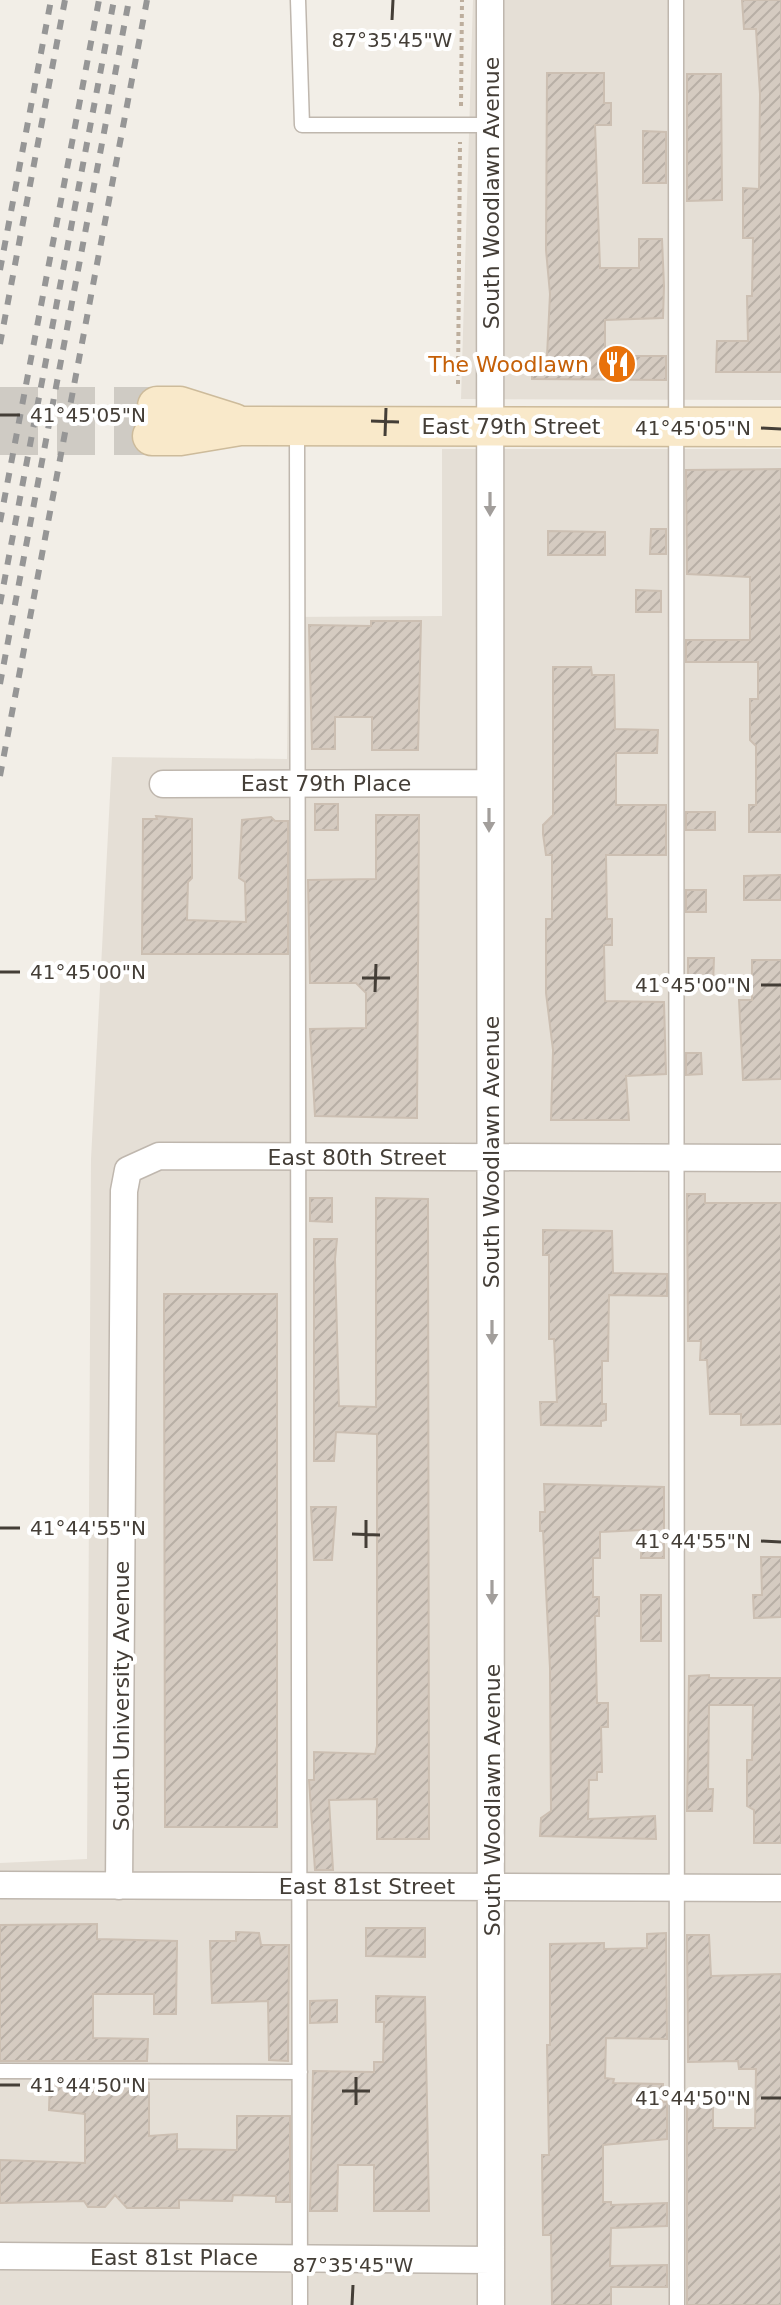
<svg xmlns="http://www.w3.org/2000/svg" width="781" height="2305" font-family="'DejaVu Sans',sans-serif">
<style>
.residential{fill:#e5dfd6}
.building{fill:url(#building-hatch);stroke:#ccbfb2;stroke-width:2}
.lines{fill:none;stroke-linecap:round;stroke-linejoin:round}
.secondary-tunnel{stroke:#cfcbc4;stroke-width:38;stroke-dasharray:38 19;stroke-linecap:butt}
.service-casing{stroke:#bfb7ae;stroke-width:17}
.minor-casing{stroke:#bfb7ae;stroke-width:29}
.secondary-casing{stroke:#cdbb9b;stroke-width:41}
.path{stroke:#bdae9d;stroke-width:4;stroke-dasharray:4 4;stroke-linecap:butt}
.service{stroke:#fff;stroke-width:14}
.minor{stroke:#fff;stroke-width:26}
.secondary{stroke:#f9e9ca;stroke-width:38}
.rail{stroke:#969696;stroke-width:6;stroke-dasharray:10 10;stroke-linecap:butt}
.oneway{fill:#a29e9b}
.ticks{fill:none;stroke:#443e37;stroke-width:3}
.labels{text-anchor:middle;stroke-width:8;stroke-linejoin:round;paint-order:stroke}
.street-label{font-size:22px;fill:#443e37;stroke:#fff}
.food-label{font-size:22px;fill:#c56008;stroke:#fff;text-anchor:end}
.ticks-label{font-size:20px;text-anchor:middle;fill:#443e37;stroke:#fff;stroke-width:8;stroke-linejoin:round;paint-order:stroke}
</style>
<defs>
<pattern id="building-hatch" width="6" height="6" patternUnits="userSpaceOnUse" patternTransform="scale(2)"><rect width="6" height="6" fill="#d5cbc1"/><path d="M-1 1l2-2M0 6l6-6M5 7l2-2" fill="none" stroke="#b8afa6"/></pattern>
</defs>
<rect width="100%" height="100%" fill="#f2eee7"/>
<path class="residential" d="M473,0H781V400L461,399Z
M442,449H781V2305H0V1863L87,1859L91,1159L112,757L287,759L289,617L442,616Z"/>
<path class="building" d="M742,0H781V372H716L717,341H748L747,296H752L753,238H743V188L759,189L760,94L756,29H744Z
M547,73H604V103H611V125H595L600,268H639V239H662L664,286L663,318L605,320V356H666V380L532,379V356H547L550,294L546,250Z
M687,74H721L722,200L687,201Z
M643,131L666,132V183H643Z
M781,469V832H749V805H756V746L750,740V699H758V662H686V640H750V577L687,574L686,470Z
M651,529H666V554H650Z
M548,531L605,532V555H548Z
M636,590L661,591V612H636Z
M371,621H421L418,750H372V717H335V749H312L309,625L371,626Z
M553,667H591L592,675H614L615,729L658,730L657,753H616V805H666V855H606L607,919H612V945H604L605,1001L664,1002L666,1074L626,1076L629,1120H551L553,1050L546,993V919H552V855H546L543,834V825L553,815Z
M315,804H338V830H315Z
M686,812H715V830H686Z
M376,815H419L417,1118L315,1116L310,1029L366,1028V993L356,983H310L308,880L376,879Z
M156,816L192,819V878L188,882L187,920L246,922L245,882L239,878L242,820L271,817L275,821H288V954H142L143,819H157Z
M781,875V900H744V876Z
M686,890H706V912H686Z
M688,958H714L713,985L688,984Z
M752,960H781V1079L743,1080L739,1000H752Z
M686,1053H701L702,1074L686,1075Z
M687,1194H705V1203H781V1424L741,1425V1414H710L707,1360H700L701,1341H688Z
M310,1198H332V1222L310,1221Z
M376,1198L428,1199L429,1839H377V1799L329,1800L333,1870H315L309,1780H314V1752L375,1754L377,1746V1434L336,1432L334,1461H314V1239H337L335,1259L339,1406L376,1407Z
M543,1230L612,1231L613,1273L667,1274V1296L609,1295L608,1361H602V1404H606V1420L601,1421V1426L541,1425L540,1402H557L554,1339H549V1255H543Z
M164,1294H277V1827H165Z
M544,1484L664,1487V1558H641L642,1530L600,1532V1558H593V1597H599V1616H595L597,1703H608V1727H601L602,1772H597V1780H589L588,1819L655,1816L656,1839L540,1836L541,1818L551,1811L550,1668L543,1531H540V1512H545Z
M311,1507H336L332,1560H314Z
M761,1557H781V1617L754,1618L753,1595H762Z
M641,1595H661V1641H641Z
M709,1675V1678H781V1843H754V1810L747,1806V1760H752L753,1705H709L708,1789H713L712,1811H687L689,1676Z
M97,1924V1939L177,1941L176,2014H154V1994H93V2038L148,2039L147,2061H0V1925Z
M366,1928H425V1957L366,1956Z
M236,1932L259,1933L261,1945H289L288,2061L269,2060L268,2001L212,2003L210,1941H236Z
M666,1933L667,2039L606,2038L605,2078L614,2079L613,2083L663,2084L662,2102H667V2139L603,2145V2202H611V2205L667,2203V2226L611,2228L610,2266L667,2265V2287H611V2305H552L551,2235H543L542,2155H549L547,2045H550V1944L604,1943V1949L647,1948V1934Z
M687,1935H709L711,1976L781,1974V2305H687V2102L713,2103V2128H755L756,2069H739L738,2061L688,2062Z
M376,1996L425,1997L429,2211H374V2165H338L337,2211H310L313,2071L374,2072V2062H383L384,2022H376Z
M337,2000V2022L310,2023V2001Z
M50,2081H146L149,2083V2136L177,2134V2149L237,2150V2116H290V2202H276V2196L233,2195L232,2201L179,2200V2208H127L115,2195L105,2207H88L84,2201L0,2203V2160L85,2163V2114L49,2110Z"/>
<g class="lines">
<path class="secondary-tunnel" d="M0,406H157
M0,436H152"/>
<defs>
<path id="service" d="M298,0L302,125H490
M676,0L677,2305
M297,429L300,2305
M0,2071L300,2072"/>
<path id="minor" d="M490,0L491,2305
M163,784L489,783
M0,1885L781,1888
M119,1886L124,1191L128,1170L159,1156L781,1158
M0,2256L491,2260"/>
<path id="secondary" d="M157,406H180L234,423
M152,436H180L240,426L781,427"/>
</defs>
<use href="#service" class="service-casing"/>
<use href="#minor" class="minor-casing"/>
<use href="#secondary" class="secondary-casing"/>
<path class="path" d="M461,106L462,0
M458,384L460,142"/>
<use href="#service" class="service"/>
<use href="#minor" class="minor"/>
<use href="#secondary" class="secondary"/>
<path class="rail" d="M0,270L51,0
M0,344L65,0
M0,522L99,0
M0,604L114,0
M0,684L129,0
M0,776L147,0"/>
</g>
<defs><path id="oneway-solid" d="M-6-.8H1V-3.2L6.5 0L1 3.2V.8H-6Z" transform="scale(2)"/></defs>
<g class="oneway">
<use href="#oneway-solid" transform="translate(490 504) rotate(90)"/>
<use href="#oneway-solid" transform="translate(489 820) rotate(90)"/>
<use href="#oneway-solid" transform="translate(492 1332) rotate(90)"/>
<use href="#oneway-solid" transform="translate(492 1592) rotate(90)"/>
</g>
<path class="ticks" d="M392,20L393,0M0,415H20M371,421L399,422M761,428L781,429M385,436L386,408M0,972H20M362,978H390M761,985H781M375,992L376,964M0,1528H20M352,1534L380,1535M761,1541L781,1542M366,1548V1520M0,2085H20M342,2091H370M761,2098H781M356,2105V2077M352,2305L353,2285"/>
<defs>
<symbol id="restaurant-disc" viewBox="-11 -11 22 22"><circle r="9.5" fill="#e8710a" stroke="#fff"/><path d="M-5-6h1v4h1v-4h1v4h1v-4h1v5L-1.5 .5V6h-2V.5L-5-1ZM5-6V6H3V1.5H1.5Q1.5-4 5-6Z" fill="#fff"/></symbol>
</defs>
<g fill-rule="evenodd">
<use href="#restaurant-disc" x="595" y="342" width="44" height="44"/>
</g>
<g class="labels">
<g class="street-label">
<text transform="translate(491 193) rotate(-90)" y="8">South Woodlawn Avenue</text>
<text x="511" y="434">East 79th Street</text>
<text x="326" y="791">East 79th Place</text>
<text transform="translate(491 1152) rotate(-90)" y="8">South Woodlawn Avenue</text>
<text x="357" y="1165">East 80th Street</text>
<text transform="translate(121 1696) rotate(-90)" y="8">South University Avenue</text>
<text transform="translate(492 1800) rotate(-90)" y="8">South Woodlawn Avenue</text>
<text x="367" y="1894">East 81st Street</text>
<text x="174" y="2265">East 81st Place</text>
</g>
<g class="food-label">
<text x="589" y="372">The Woodlawn</text>
</g>
</g>
<g class="ticks-label">
<text x="392" y="47">87°35'45"W</text>
<text x="88" y="422">41°45'05"N</text>
<text x="693" y="435">41°45'05"N</text>
<text x="88" y="979">41°45'00"N</text>
<text x="693" y="992">41°45'00"N</text>
<text x="88" y="1535">41°44'55"N</text>
<text x="693" y="1548">41°44'55"N</text>
<text x="88" y="2092">41°44'50"N</text>
<text x="693" y="2105">41°44'50"N</text>
<text x="353" y="2272">87°35'45"W</text>
</g>
</svg>
